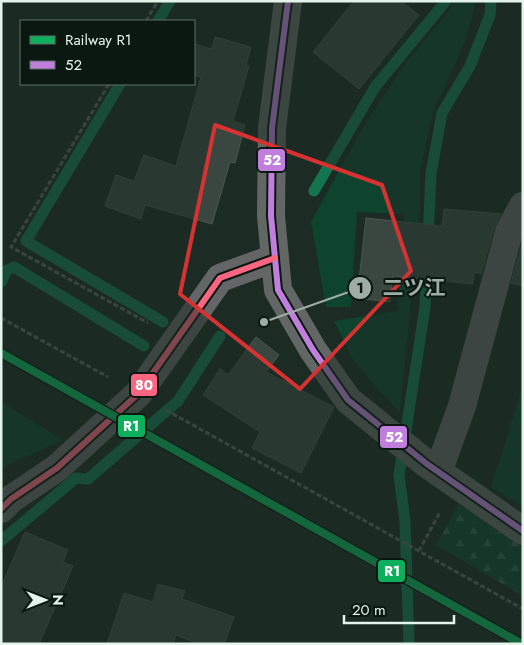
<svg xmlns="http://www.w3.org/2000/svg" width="524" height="645" font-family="Jost,'Noto Sans JP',sans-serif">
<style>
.grass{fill:#0e432e}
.forest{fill:url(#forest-firs)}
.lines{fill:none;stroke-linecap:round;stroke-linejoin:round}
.stream{stroke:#157450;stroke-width:11}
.building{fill:#3a4740;stroke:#4a5751}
.path{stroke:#5e6262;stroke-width:3;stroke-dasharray:5 2.5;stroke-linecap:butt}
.minor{stroke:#646566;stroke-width:28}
.major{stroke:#626665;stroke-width:28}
.bus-1-casing{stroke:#0b1711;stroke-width:10}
.bus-2-casing{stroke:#0b1711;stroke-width:10}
.bus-1{stroke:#c07fdc;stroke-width:6}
.bus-2{stroke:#fa6682;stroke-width:6}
.rail-1-casing{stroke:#0b1711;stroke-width:11}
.rail-1{stroke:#0daf5c;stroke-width:8}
.marked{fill:none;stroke:#d73232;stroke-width:4;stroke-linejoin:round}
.leader{fill:none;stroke:#9eaea5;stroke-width:2}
.callout-dot{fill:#9eaea5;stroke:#0b1711;stroke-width:2}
.mark-label{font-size:15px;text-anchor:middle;font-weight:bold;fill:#111}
.callout-label{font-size:21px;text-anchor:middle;font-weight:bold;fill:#9eaea5;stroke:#0b1711;stroke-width:4;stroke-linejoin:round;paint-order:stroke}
.line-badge{stroke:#0b1711;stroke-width:2}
.badge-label{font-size:14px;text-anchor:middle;font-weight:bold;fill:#fff}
</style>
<defs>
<pattern id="forest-firs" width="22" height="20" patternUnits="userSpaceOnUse" patternTransform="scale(1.25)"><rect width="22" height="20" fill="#0e432e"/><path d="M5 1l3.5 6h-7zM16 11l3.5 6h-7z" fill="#315f4c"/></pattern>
</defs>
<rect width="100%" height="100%" fill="#1c2c24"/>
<path class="grass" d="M454,1H476L465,42L433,112L420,172V210L400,412L376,387L352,358L334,321L397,311L404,214L357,212L351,307H326L311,222L358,136L404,65L448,12Z
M523,385V507L491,487Z
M1,402L63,440L1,468Z"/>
<path class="forest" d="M459,504L523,548V596L436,545Z"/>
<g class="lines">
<path class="stream" d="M158,21L170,1
M120,84L26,241L163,322
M314,191L375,87L446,1
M428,239L431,173L442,113L470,66L490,15L491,1
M1,282L7,270L14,267L144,346
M1,541L76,478L88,479L178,401L220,336
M409,644L405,522L399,475L425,307L427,265"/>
</g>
<path class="building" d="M354,1H401L419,15L359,89L313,52Z
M215,37L251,47L246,65L249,66L233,121L245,125L235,163L230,162L212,224L145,205L141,219L105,206L116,175L134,181L144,155L176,166L201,77L194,75V44L212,49Z
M444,209L501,214L494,228L481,274L474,272L473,284L393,276L390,302L357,298L366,218L442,226Z
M523,241V286L511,283Z
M256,337L279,355L266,372L334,407L301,473L252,448L260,432L203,395L220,369L228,375Z
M25,532L68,550L63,562L73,566L39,644H1V587Z
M158,584L185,591L182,599L234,617L224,644H199L176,635L173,644H107L124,593L153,602Z"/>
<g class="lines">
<path class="path" d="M146,21L158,1
M109,84L11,247L148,323
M1,318L108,377
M166,410L523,609
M419,551L440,512"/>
<path class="minor" d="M438,472L462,406L509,232L523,206
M1,509L11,499L57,468L138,394L220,278L275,258"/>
<path class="major" d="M288,1L272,128L271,216L278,290L313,350L348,400L427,464L523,531"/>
<defs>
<path id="bus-1" d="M288,1L272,128L271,216L278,290L313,350L348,400L427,464L523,531"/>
<path id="bus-2" d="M1,509L11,499L57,468L138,394L220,278L275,258"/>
</defs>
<use href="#bus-1" class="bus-1-casing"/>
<use href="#bus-2" class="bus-2-casing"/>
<use href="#bus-1" class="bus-1"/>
<use href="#bus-2" class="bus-2"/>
<defs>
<path id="rail-1" d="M1,353L522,644"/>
</defs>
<use href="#rail-1" class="rail-1-casing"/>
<use href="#rail-1" class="rail-1"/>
</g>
<path d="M0 0H524V645H0ZM215,125L382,185L411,271L300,389L180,294Z" fill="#1c2c24" fill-opacity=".55" fill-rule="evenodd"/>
<path class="marked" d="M215,125L382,185L411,271L300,389L180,294Z"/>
<path class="leader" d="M264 322L360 288"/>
<g class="callout-dot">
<circle cx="264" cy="322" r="5"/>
<circle cx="360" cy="288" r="12"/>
</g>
<g class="mark-label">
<text x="360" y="293">1</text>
</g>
<g class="callout-label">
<text x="414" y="295">二ツ江</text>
</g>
<g class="line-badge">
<rect x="257" y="148" width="29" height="24" rx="5" fill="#c07fdc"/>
<rect x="130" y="373" width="28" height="24" rx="5" fill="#fa6682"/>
<rect x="117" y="414" width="29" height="24" rx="5" fill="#0daf5c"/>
<rect x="379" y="425" width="29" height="24" rx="5" fill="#c07fdc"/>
<rect x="377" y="559" width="29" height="24" rx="5" fill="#0daf5c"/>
</g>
<g class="badge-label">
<text x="272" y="165">52</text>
<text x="144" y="390">80</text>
<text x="131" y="431">R1</text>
<text x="394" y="442">52</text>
<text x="392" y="576">R1</text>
</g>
<rect width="524" height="645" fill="none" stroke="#e4f4eb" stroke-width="5"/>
<rect x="20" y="20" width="175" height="65" fill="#0b1711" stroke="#626f68"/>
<rect x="30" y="36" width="25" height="8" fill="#0daf5c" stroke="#626f68"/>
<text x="65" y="45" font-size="15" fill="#e4f4eb">Railway R1</text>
<rect x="30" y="61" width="25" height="8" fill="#c07fdc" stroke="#626f68"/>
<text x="65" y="70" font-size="15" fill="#e4f4eb">52</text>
<g transform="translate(45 600) rotate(90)" stroke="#0b1711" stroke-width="4" paint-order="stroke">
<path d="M0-4L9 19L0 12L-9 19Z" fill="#e4f4eb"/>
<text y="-8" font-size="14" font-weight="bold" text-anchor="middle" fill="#e4f4eb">N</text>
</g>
<path d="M344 615v8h110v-8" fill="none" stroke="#e4f4eb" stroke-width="2.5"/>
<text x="352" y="615" font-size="15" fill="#e4f4eb" stroke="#0b1711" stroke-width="4" paint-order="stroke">20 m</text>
</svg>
